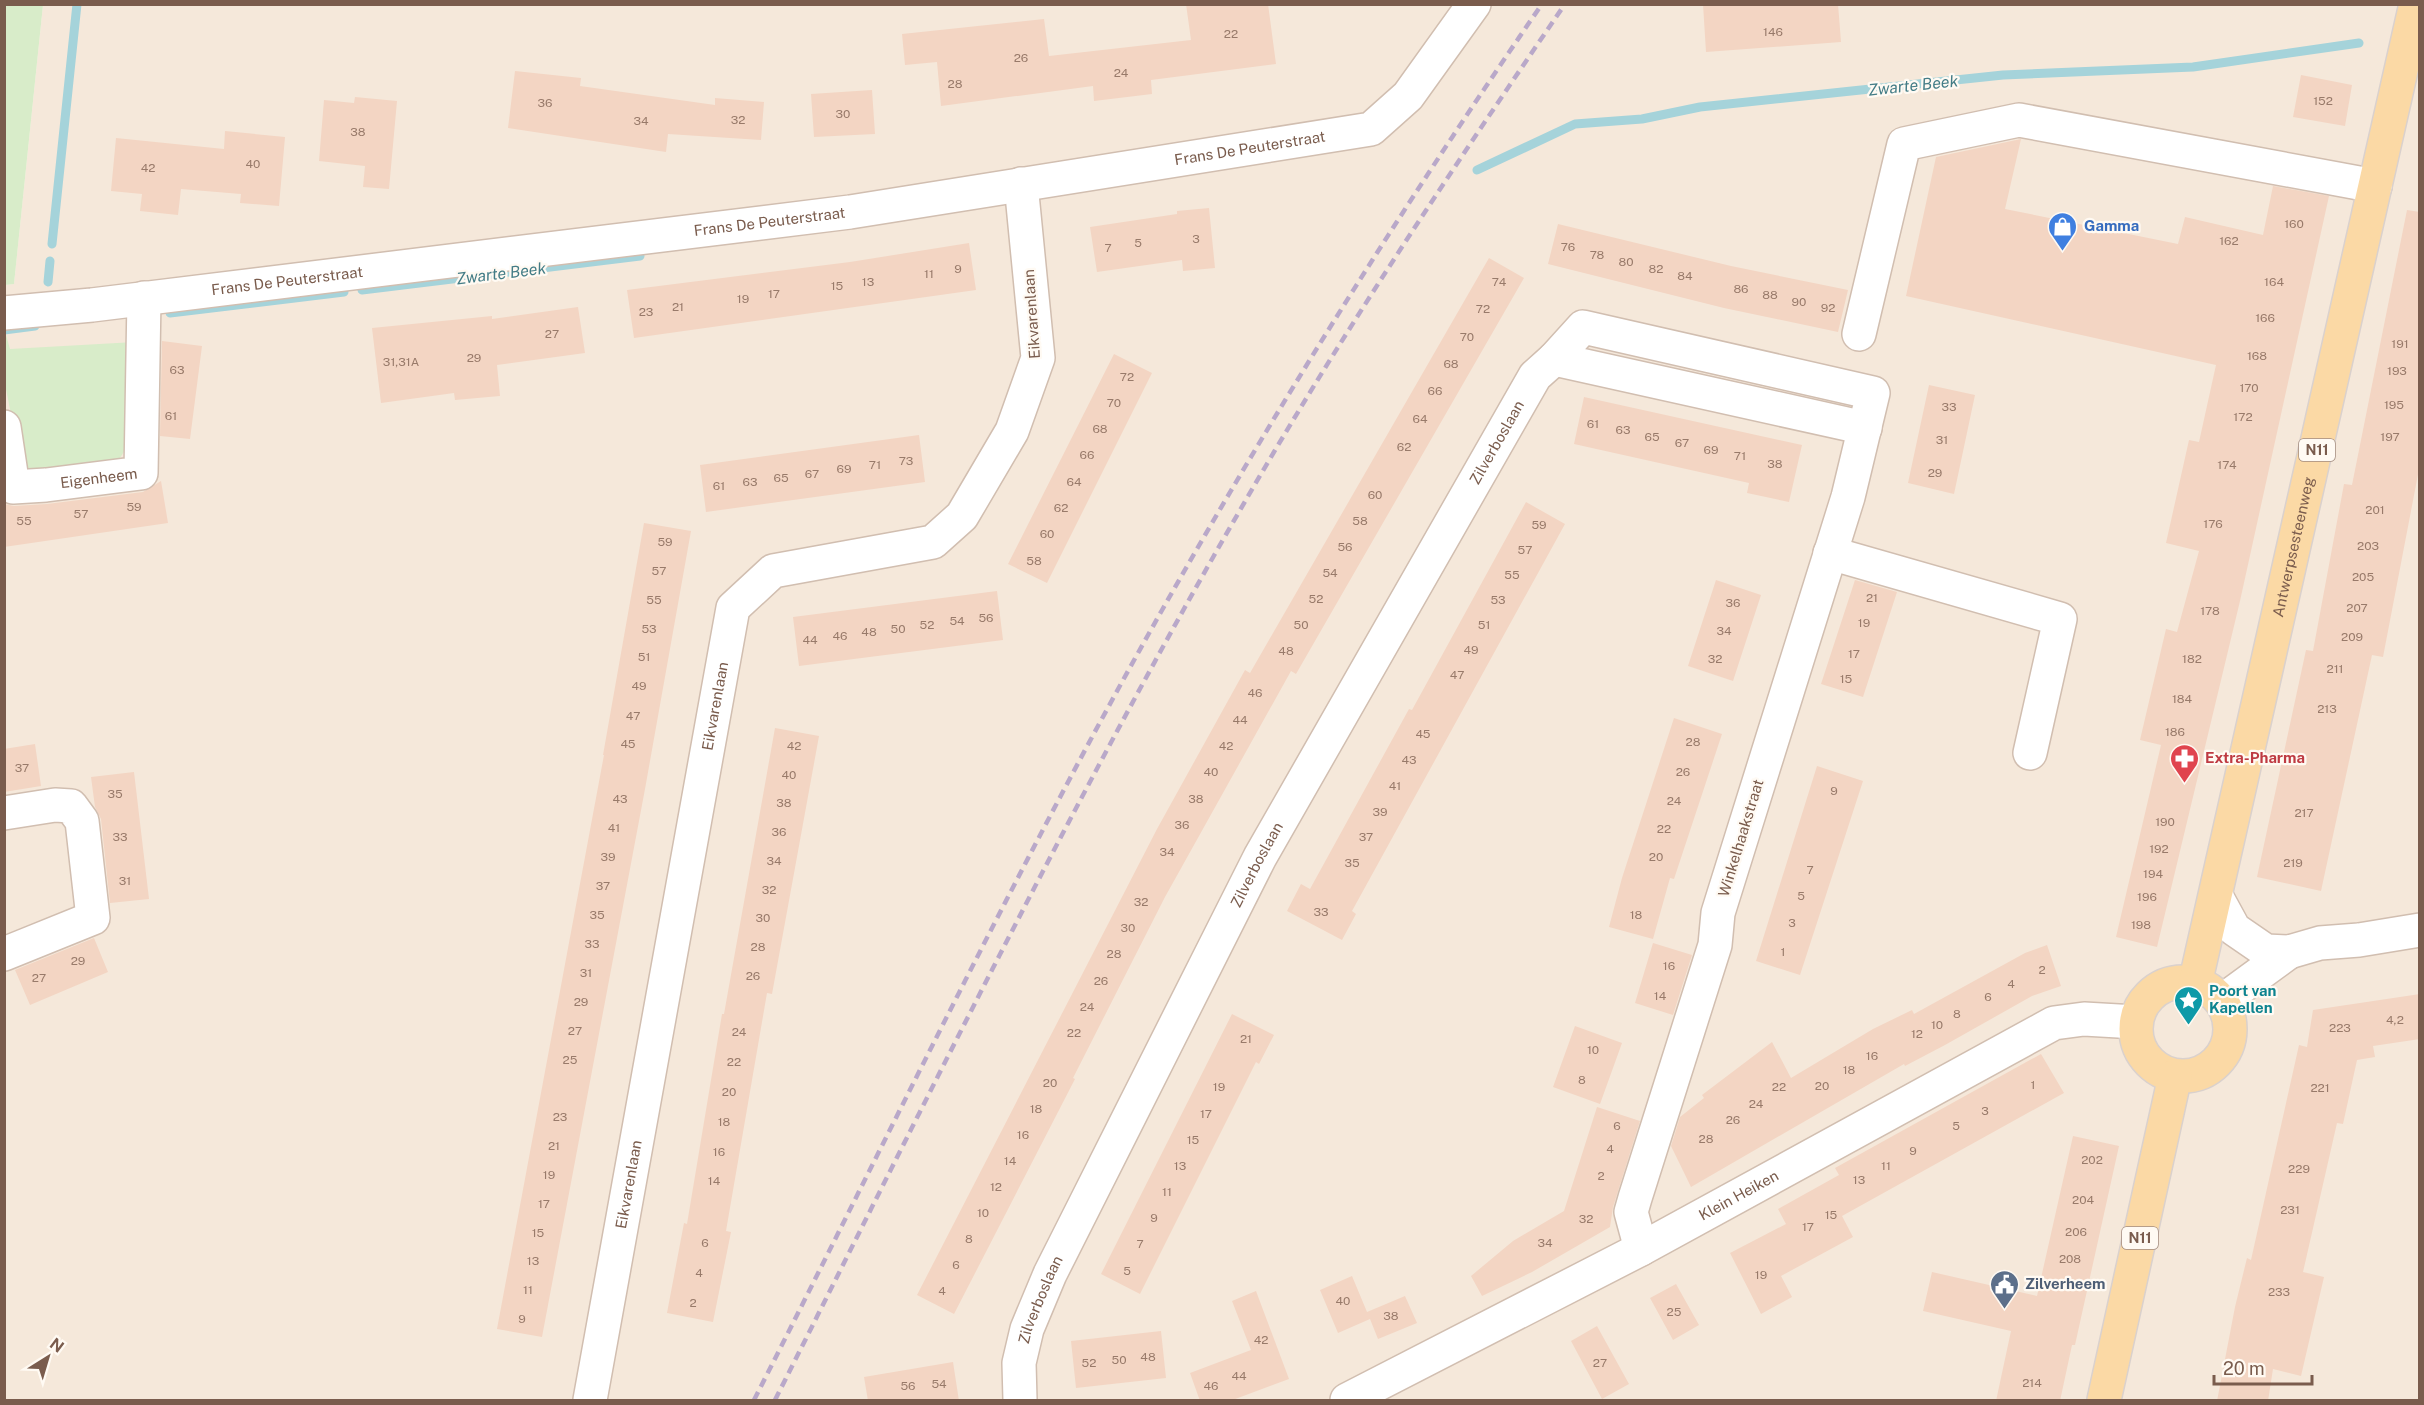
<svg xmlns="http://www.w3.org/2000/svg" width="2424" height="1405" font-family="'Public Sans',sans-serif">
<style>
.residential{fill:#f5e8da}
.green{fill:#d8ecc9}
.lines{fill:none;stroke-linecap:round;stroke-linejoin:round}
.stream{stroke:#a5d3da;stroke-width:9}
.building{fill:#f3d5c3}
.minor-casing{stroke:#d1beb0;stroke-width:36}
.major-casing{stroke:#dad1cd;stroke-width:36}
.minor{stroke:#fff;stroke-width:33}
.major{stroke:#fbd9a5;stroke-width:33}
.rail{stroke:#b9a8c9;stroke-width:4.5;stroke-dasharray:9 6;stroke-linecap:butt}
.labels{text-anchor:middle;stroke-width:4.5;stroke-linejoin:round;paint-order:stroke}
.number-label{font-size:12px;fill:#987a6a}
.shield{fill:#fffaf3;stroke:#a28b7f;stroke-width:1.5}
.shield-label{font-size:14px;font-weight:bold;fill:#7a5c4d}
.street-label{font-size:15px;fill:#7a5c4d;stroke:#fffaf3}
.shop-label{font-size:15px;font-weight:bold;fill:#366cbe;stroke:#fffaf3;text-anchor:start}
.health-label{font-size:15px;font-weight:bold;fill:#be3a42;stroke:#fffaf3;text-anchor:start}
.culture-label{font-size:15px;font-weight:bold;fill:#0d838f;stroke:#fffaf3;text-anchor:start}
.service-label{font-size:15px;font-weight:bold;fill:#4e5e75;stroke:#fffaf3;text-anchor:start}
.water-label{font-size:16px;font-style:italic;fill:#437c86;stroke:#fffaf3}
</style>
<rect width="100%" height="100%" fill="#fdf6ec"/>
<path class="residential" d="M43,5H2419V1400H5L4,285L14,284Z"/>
<path class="green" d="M5,4L43,5L14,284L5,285Z
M4,328L10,349L135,342L133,434L122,455L113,466L33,475L20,459L5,384Z"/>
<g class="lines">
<path class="stream" d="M1477,170L1575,124L1642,119L1700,107L2003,75L2193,67L2359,43
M52,244L77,4
M48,282L50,261
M362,290L640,256
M170,313L344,292
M4,330L35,326"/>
</g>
<path class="building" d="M1186,4H1268L1276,64L1151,80L1152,94L1094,101L1093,86L941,106L937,62L905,65L902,34L1044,19L1049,56L1191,40Z
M1703,4H1838L1841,42L1706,52Z
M515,71L581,78L580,86L715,105V98L764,102L761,140L668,134L666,152L508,128Z
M2301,75L2352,85L2345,126L2293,117Z
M872,90L875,134L814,137L811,94Z
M355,97L397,101L389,189L363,187L365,166L319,161L324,100L354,103Z
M225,131L285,137L279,206L240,203L241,194L181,189L178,215L140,211L142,194L111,191L116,138L224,149Z
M2021,139L2005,209L2178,244L2185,217L2263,235L2273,186L2329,196L2240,601L2157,947L2116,937L2161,745L2140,740L2166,629L2177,632L2199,551L2166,543L2189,440L2199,442L2216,365L1906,296L1936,157Z
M1209,208L1215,268L1183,271L1182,260L1097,272L1090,227L1177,214V211Z
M2407,210L2420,212V464L2383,657L2372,655L2321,891L2257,877L2306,650L2313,651L2344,484L2352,485Z
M1558,224L1731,266L1848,290L1838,332L1724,308L1548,264Z
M969,243L976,290L634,338L627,290L850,262Z
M1489,258L1524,278L1296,674L1291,671L1165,897L1073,1078L1075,1079L954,1314L917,1295L1157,829L1245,670L1250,673Z
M578,307L585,353L497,365L500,396L455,400L454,393L381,403L372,328L492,316V319Z
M162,341L202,346L190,439L160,436Z
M1114,354L1152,373L1047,583L1008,564Z
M1929,385L1975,395L1954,494L1908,483Z
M1584,397L1802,445L1789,502L1747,493L1749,483L1574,444Z
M919,435L925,482L706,512L700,465Z
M161,481L168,523L4,547V504L14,506L47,504L143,492Z
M1526,502L1565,524L1352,911L1356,914L1342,940L1287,911L1301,884L1310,889L1409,709L1412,710Z
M644,523L691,531L645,789L542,1337L497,1329L604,755H603Z
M1716,580L1761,595L1733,681L1688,666Z
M1855,580L1897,592L1863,697L1821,684Z
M997,591L1003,640L799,666L793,617Z
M1674,718L1722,734L1674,879L1670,878L1653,939L1609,927L1622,878Z
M775,728L819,736L772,994L767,993L726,1231L731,1232L713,1322L667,1313L684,1223L687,1224L722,1014H724Z
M35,744L41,786L4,792V749Z
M1817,766L1863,781L1800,975L1756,961Z
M134,772L149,899L110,903L101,819L95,807L91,777Z
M94,938L108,972L30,1005L15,970Z
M1653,943L1692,955L1673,1015L1635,1003Z
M2047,945L2061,986L2032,996L1945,1045L1905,1066L1904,1064L1691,1187L1671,1146L1680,1117L1704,1098L1702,1095L1772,1042L1791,1078L1873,1029L1912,1010L1914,1014L2025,953Z
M2420,994V1039L2373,1046L2375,1057L2357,1060L2343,1124L2337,1123L2303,1272L2324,1277L2301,1376L2273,1369L2268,1401H2217L2235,1307L2247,1258L2251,1260L2299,1045L2307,1047L2313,1010Z
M1232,1014L1274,1035L1259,1064L1256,1062L1140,1294L1101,1274Z
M1575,1026L1622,1043L1600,1104L1553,1087Z
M2041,1054L2064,1093L1842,1216L1853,1237L1781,1276L1792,1297L1761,1314L1730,1253L1786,1224L1778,1209L1839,1175L1835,1168Z
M1597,1107L1640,1121L1613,1207L1610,1227L1532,1272L1482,1296L1471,1276L1513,1241L1564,1211Z
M2073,1136L2119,1146L2075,1345H2072L2060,1401H1996L2011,1331L1923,1311L1932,1272L2037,1296Z
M1352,1276L1367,1312L1405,1296L1417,1323L1378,1339L1370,1319L1338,1333L1320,1290Z
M1676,1284L1699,1325L1673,1340L1650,1298Z
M1256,1291L1289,1379L1230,1401H1200L1190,1373L1251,1350L1232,1301Z
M1597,1326L1629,1384L1602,1399L1571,1341Z
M1161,1331L1166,1378L1076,1388L1071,1341Z
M953,1362L959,1401H868L864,1377Z"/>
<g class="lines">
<defs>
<g id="minor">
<path id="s1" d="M4,313L92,305L850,212L1371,129L1408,96L1474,4"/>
<path d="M1859,334L1904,144L2019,120L2375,186"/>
<path d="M1554,359L1865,428"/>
<path id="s2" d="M4,427L13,487L46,485L141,473L144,298"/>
<path d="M1830,553L2060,619L2030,753"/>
<path d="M4,813L55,805L71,806L82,821L93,918L4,954"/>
<path d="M2216,896L2234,929L2266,951L2289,952L2320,943L2359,940L2420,930"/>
<path d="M2222,1001L2289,952"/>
<path id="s3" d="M590,1400L733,608L773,571L933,542L962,516L1012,431L1038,358L1021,184"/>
<path id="s4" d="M1020,1400L1019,1363L1027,1329L1050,1274L1260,857L1535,376L1554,359L1583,327L1873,393L1848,497L1718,913L1715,945L1635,1198L1631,1212L1641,1249"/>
<path id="s5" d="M1347,1400L1641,1249L2054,1023L2084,1019L2136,1022"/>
</g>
<g id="major">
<circle cx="2183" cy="1029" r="47"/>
<path id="s6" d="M2195,984L2416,4"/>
<path d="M2104,1400L2175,1076"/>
</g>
</defs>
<use href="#minor" class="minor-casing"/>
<use href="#major" class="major-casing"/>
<use href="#minor" class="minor"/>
<use href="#major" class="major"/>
<path class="rail" d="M754,1400C866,1180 974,957 1091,739C1227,486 1379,241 1542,4
M775,1400C930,1093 1081,783 1254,486C1350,321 1457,162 1565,4"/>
</g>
<defs>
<symbol id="shop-pin" viewBox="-11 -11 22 30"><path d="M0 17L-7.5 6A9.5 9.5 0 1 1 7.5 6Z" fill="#3f7fe0" stroke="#fffaf3"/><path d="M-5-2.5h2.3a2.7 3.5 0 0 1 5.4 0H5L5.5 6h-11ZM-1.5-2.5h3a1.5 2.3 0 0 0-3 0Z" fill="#fff"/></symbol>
<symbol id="pharmacy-pin" viewBox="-11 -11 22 30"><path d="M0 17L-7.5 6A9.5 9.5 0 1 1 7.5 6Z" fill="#e0444e" stroke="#fffaf3"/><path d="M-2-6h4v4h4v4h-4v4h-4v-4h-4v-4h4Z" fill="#fff"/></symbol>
<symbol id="sight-pin" viewBox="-11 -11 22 30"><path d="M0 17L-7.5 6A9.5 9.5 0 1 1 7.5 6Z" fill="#0f9aa8" stroke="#fffaf3"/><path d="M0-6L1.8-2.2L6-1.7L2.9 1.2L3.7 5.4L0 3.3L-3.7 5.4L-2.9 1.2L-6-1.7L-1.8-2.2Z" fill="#fff"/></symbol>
<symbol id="civic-pin" viewBox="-11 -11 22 30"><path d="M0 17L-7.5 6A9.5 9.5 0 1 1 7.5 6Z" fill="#5c6f8a" stroke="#fffaf3"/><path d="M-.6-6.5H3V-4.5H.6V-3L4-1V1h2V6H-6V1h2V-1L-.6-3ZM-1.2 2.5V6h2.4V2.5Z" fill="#fff"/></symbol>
</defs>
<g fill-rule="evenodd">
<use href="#shop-pin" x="2046" y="210" width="33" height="45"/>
<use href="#pharmacy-pin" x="2168" y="742" width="33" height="45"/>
<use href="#sight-pin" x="2172" y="984" width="33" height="45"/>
<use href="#civic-pin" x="1988" y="1268" width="33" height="45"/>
</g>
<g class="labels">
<g class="number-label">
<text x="1773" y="36">146</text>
<text x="1231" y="38">22</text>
<text x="1021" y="62">26</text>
<text x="1121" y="77">24</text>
<text x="955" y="88">28</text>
<text x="2323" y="105">152</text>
<text x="545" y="107">36</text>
<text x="843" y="118">30</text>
<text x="738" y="124">32</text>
<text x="641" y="125">34</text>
<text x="358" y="136">38</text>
<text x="253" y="168">40</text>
<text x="148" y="172">42</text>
<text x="2294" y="228">160</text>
<text x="1196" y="243">3</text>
<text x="2229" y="245">162</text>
<text x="1138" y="247">5</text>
<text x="1568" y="251">76</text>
<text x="1108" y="252">7</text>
<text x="1597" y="259">78</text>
<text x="1626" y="266">80</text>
<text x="958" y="273">9</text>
<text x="1656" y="273">82</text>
<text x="929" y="278">11</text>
<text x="1685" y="280">84</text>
<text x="868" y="286">13</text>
<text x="1499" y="286">74</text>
<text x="2274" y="286">164</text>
<text x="837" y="290">15</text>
<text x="1741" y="293">86</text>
<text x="774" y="298">17</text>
<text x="1770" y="299">88</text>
<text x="743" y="303">19</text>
<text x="1799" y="306">90</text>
<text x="678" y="311">21</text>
<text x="1828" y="312">92</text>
<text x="1483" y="313">72</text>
<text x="646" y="316">23</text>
<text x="2265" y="322">166</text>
<text x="552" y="338">27</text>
<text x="1467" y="341">70</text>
<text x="2400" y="348">191</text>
<text x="2257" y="360">168</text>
<text x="474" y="362">29</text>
<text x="401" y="366">31,31A</text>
<text x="1451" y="368">68</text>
<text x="177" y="374">63</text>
<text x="2397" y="375">193</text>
<text x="1127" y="381">72</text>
<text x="2249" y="392">170</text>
<text x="1435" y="395">66</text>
<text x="1114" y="407">70</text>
<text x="2394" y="409">195</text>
<text x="1949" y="411">33</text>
<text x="171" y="420">61</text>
<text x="2243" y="421">172</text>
<text x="1420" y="423">64</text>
<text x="1593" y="428">61</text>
<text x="1100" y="433">68</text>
<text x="1623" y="434">63</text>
<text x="1652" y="441">65</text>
<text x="2390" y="441">197</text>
<text x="1942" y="444">31</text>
<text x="1682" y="447">67</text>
<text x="1404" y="451">62</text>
<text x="1711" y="454">69</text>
<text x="1087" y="459">66</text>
<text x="1740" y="460">71</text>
<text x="906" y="465">73</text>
<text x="1775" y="468">38</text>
<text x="875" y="469">71</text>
<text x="2227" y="469">174</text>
<text x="844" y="473">69</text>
<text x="1935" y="477">29</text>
<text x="812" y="478">67</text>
<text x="781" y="482">65</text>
<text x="750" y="486">63</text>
<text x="1074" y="486">64</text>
<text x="719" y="490">61</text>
<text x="1375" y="499">60</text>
<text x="134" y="511">59</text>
<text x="1061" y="512">62</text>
<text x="2375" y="514">201</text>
<text x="81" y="518">57</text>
<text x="24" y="525">55</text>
<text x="1360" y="525">58</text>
<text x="2213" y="528">176</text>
<text x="1539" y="529">59</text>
<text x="1047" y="538">60</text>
<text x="665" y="546">59</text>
<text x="2368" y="550">203</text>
<text x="1345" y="551">56</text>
<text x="1525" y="554">57</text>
<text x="1034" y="565">58</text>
<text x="659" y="575">57</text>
<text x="1330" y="577">54</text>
<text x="1512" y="579">55</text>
<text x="2363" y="581">205</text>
<text x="1872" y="602">21</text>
<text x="1316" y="603">52</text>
<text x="654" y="604">55</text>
<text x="1498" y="604">53</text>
<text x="1733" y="607">36</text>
<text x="2357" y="612">207</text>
<text x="2210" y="615">178</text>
<text x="986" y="622">56</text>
<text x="957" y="625">54</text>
<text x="1864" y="627">19</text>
<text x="927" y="629">52</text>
<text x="1301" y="629">50</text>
<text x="1484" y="629">51</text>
<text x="649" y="633">53</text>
<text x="898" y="633">50</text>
<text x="1724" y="635">34</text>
<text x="869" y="636">48</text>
<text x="840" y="640">46</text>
<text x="2352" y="641">209</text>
<text x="810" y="644">44</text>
<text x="1471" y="654">49</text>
<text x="1286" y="655">48</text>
<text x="1854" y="658">17</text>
<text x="644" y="661">51</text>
<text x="1715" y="663">32</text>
<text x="2192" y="663">182</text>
<text x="2335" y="673">211</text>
<text x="1457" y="679">47</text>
<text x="1846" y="683">15</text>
<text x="639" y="690">49</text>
<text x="1255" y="697">46</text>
<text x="2182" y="703">184</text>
<text x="2327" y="713">213</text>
<text x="633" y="720">47</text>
<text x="1240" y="724">44</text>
<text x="2175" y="736">186</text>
<text x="1423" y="738">45</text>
<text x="1693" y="746">28</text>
<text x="628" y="748">45</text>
<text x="794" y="750">42</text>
<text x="1226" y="750">42</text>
<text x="1409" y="764">43</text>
<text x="22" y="772">37</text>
<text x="1211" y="776">40</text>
<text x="1683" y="776">26</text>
<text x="789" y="779">40</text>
<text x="1395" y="790">41</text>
<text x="1834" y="795">9</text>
<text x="115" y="798">35</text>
<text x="620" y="803">43</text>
<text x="1196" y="803">38</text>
<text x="1674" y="805">24</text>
<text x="784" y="807">38</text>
<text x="1380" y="816">39</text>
<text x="2304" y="817">217</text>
<text x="2165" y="826">190</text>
<text x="1182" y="829">36</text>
<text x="614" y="832">41</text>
<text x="1664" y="833">22</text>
<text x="779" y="836">36</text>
<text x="120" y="841">33</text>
<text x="1366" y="841">37</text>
<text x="2159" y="853">192</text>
<text x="1167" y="856">34</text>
<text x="608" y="861">39</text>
<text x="1656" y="861">20</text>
<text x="774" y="865">34</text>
<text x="1352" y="867">35</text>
<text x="2293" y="867">219</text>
<text x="1810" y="874">7</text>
<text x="2153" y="878">194</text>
<text x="125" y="885">31</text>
<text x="603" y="890">37</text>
<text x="769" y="894">32</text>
<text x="1801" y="900">5</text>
<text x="2147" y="901">196</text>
<text x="1141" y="906">32</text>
<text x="1321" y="916">33</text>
<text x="597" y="919">35</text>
<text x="1636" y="919">18</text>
<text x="763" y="922">30</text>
<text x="1792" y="927">3</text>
<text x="2141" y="929">198</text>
<text x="1128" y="932">30</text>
<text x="592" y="948">33</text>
<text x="758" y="951">28</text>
<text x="1783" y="956">1</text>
<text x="1114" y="958">28</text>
<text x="78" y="965">29</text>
<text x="1669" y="970">16</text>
<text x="2042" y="974">2</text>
<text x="586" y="977">31</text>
<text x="753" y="980">26</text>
<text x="39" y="982">27</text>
<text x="1101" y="985">26</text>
<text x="2011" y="988">4</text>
<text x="1660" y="1000">14</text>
<text x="1988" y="1001">6</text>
<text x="581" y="1006">29</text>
<text x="1087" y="1011">24</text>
<text x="1957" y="1018">8</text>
<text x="2395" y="1024">4,2</text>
<text x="1937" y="1029">10</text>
<text x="2340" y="1032">223</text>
<text x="575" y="1035">27</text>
<text x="739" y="1036">24</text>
<text x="1074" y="1037">22</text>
<text x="1917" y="1038">12</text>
<text x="1246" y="1043">21</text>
<text x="1593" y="1054">10</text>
<text x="1872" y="1060">16</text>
<text x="570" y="1064">25</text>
<text x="734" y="1066">22</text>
<text x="1849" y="1074">18</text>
<text x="1582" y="1084">8</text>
<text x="1050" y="1087">20</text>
<text x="2033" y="1089">1</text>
<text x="1822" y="1090">20</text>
<text x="1219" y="1091">19</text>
<text x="1779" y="1091">22</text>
<text x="2320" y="1092">221</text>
<text x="729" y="1096">20</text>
<text x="1756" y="1108">24</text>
<text x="1036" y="1113">18</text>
<text x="1985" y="1115">3</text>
<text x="1206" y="1118">17</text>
<text x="560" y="1121">23</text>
<text x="1733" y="1124">26</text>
<text x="724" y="1126">18</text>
<text x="1617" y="1130">6</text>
<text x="1956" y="1130">5</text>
<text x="1023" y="1139">16</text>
<text x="1706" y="1143">28</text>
<text x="1193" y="1144">15</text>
<text x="554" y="1150">21</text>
<text x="1610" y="1153">4</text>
<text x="1913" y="1155">9</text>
<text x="719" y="1156">16</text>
<text x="2092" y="1164">202</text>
<text x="1010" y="1165">14</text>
<text x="1180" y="1170">13</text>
<text x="1886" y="1170">11</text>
<text x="2299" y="1173">229</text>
<text x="549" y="1179">19</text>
<text x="1601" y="1180">2</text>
<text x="1859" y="1184">13</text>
<text x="714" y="1185">14</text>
<text x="996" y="1191">12</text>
<text x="1167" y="1196">11</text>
<text x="2083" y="1204">204</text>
<text x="544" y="1208">17</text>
<text x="2290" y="1214">231</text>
<text x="983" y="1217">10</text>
<text x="1831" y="1219">15</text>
<text x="1154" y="1222">9</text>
<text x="1586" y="1223">32</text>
<text x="1808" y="1231">17</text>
<text x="2076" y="1236">206</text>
<text x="538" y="1237">15</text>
<text x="969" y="1243">8</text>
<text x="705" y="1247">6</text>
<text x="1545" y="1247">34</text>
<text x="1140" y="1248">7</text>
<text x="2070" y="1263">208</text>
<text x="533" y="1265">13</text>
<text x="956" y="1269">6</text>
<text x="1127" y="1275">5</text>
<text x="699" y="1277">4</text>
<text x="1761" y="1279">19</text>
<text x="528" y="1294">11</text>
<text x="942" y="1295">4</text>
<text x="2279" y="1296">233</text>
<text x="1343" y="1305">40</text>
<text x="693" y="1307">2</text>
<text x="1674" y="1316">25</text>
<text x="1391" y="1320">38</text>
<text x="522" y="1323">9</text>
<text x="1261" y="1344">42</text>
<text x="1148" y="1361">48</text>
<text x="1119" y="1364">50</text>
<text x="1089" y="1367">52</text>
<text x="1600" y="1367">27</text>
<text x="1239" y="1380">44</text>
<text x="2032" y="1387">214</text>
<text x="939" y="1388">54</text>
<text x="908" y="1390">56</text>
<text x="1211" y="1390">46</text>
</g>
<g class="shield">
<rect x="2299" y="439" width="36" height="22" rx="4.5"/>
<rect x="2122" y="1227" width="36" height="22" rx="4.5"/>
</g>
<g class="shield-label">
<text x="2317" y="455">N11</text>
<text x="2140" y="1243">N11</text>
</g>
<g class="street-label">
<text dy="5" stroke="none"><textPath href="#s1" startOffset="1257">Frans De Peuterstraat</textPath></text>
<text dy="5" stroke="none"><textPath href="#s1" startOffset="771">Frans De Peuterstraat</textPath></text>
<text dy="5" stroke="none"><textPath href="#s1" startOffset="285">Frans De Peuterstraat</textPath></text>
<text transform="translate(1032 314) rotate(-94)" y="5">Eikvarenlaan</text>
<text dy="5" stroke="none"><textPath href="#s4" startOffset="1076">Zilverboslaan</textPath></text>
<text dy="5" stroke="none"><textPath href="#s2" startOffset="147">Eigenheem</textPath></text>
<text dy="5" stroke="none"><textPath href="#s6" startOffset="448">Antwerpsesteenweg</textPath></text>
<text dy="5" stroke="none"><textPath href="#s3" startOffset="705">Eikvarenlaan</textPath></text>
<text transform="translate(1741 838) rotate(-73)" y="5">Winkelhaakstraat</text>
<text dy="5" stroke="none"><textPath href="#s4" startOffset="590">Zilverboslaan</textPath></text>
<text dy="5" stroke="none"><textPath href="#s3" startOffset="219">Eikvarenlaan</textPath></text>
<text dy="5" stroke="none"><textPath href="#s5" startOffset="442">Klein Heiken</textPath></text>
<text dy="5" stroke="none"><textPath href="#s4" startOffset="104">Zilverboslaan</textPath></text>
</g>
<g class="shop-label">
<text x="2084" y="231">Gamma</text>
</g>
<g class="health-label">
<text x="2205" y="763">Extra-Pharma</text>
</g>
<g class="culture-label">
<text x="2209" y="996">Poort van<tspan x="2209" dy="17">Kapellen</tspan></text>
</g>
<g class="service-label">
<text x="2025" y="1289">Zilverheem</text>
</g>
<g class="water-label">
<text transform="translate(1913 85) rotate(-6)" y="6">Zwarte Beek</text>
<text transform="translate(501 273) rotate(-7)" y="6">Zwarte Beek</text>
</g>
</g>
<rect width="2424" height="1405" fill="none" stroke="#7a5c4d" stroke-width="12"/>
<g transform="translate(48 1357) rotate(37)" stroke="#fffaf3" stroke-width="4.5" paint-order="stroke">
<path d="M0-4.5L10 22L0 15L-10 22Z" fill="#7a5c4d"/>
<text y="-9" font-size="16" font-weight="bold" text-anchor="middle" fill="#7a5c4d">N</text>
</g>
<path d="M2214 1375v9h98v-9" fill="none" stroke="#7a5c4d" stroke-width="3"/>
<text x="2223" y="1375" font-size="18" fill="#7a5c4d" stroke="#fffaf3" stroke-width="4.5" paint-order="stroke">20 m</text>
</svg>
